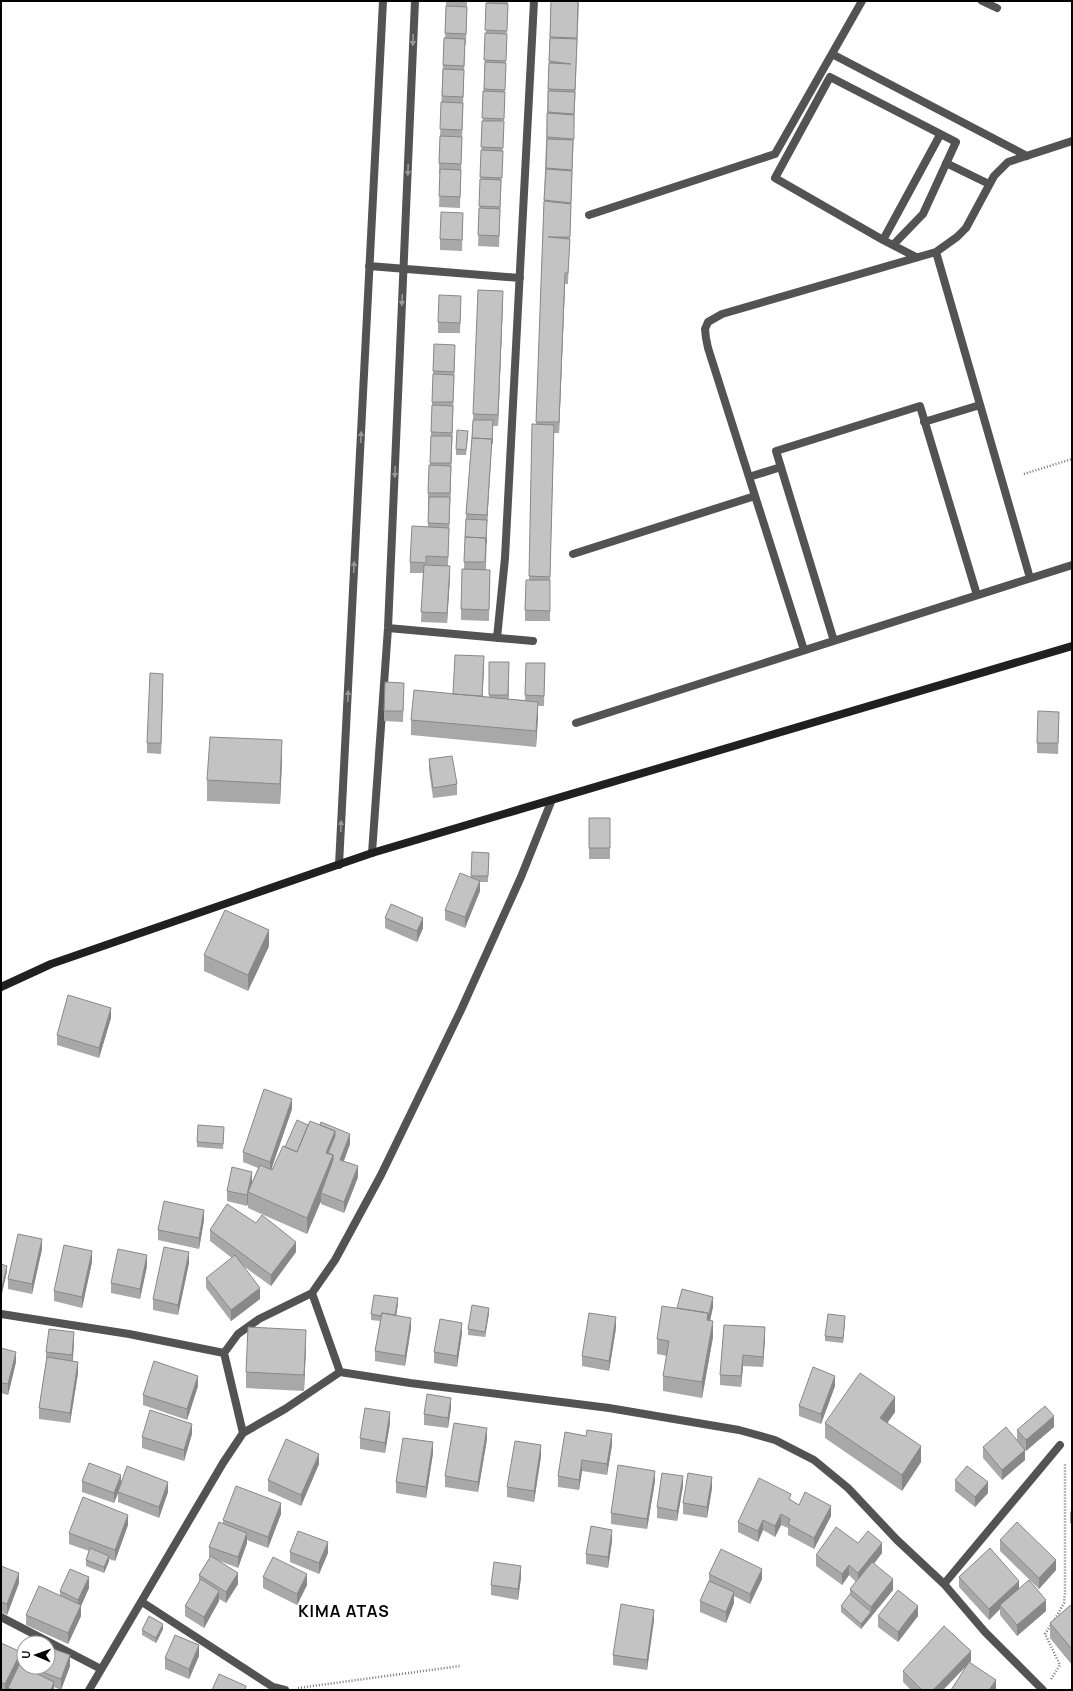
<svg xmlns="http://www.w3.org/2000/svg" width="1073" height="1691" font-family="Manrope,sans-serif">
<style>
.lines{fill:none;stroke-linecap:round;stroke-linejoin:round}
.path{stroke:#757575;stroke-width:2.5;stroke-dasharray:1 2;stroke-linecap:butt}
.service{stroke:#535353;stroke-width:8}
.minor{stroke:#535353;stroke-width:8}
.secondary{stroke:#202020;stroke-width:8}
.wall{fill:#a8a8a8}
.shaded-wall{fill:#888}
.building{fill:#c3c3c3;stroke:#888}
.oneway{fill:#989898}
.labels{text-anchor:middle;stroke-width:3.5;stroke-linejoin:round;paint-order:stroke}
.district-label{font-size:16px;font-weight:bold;letter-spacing:1px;fill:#000;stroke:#fff}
</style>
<rect width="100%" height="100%" fill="#fff"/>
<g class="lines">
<path class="path" d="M1024,474L1072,459
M1055,1619L1064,1603L1065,1593V1463
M1051,1679L1060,1665L1045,1634L1052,1623
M298,1688L460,1666"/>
<path class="service" d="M982,1L997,8
M832,54L1027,156
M946,163L989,184
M589,215L775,154L862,1
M883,240L940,135
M893,245L923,214L956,142L830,77L775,178L883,240L916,257
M924,422L980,405
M749,477L781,467
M573,554L755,496
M1030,578L936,252L957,237L966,228L994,176L1008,162L1072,141
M834,641L776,451L920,406L977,595
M804,650L708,348L706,338L705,329L708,322L722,314L936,252
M576,723L1072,565"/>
<path class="minor" d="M369,266L520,278
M388,628L533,641
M497,638L505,558L534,1
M372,853L388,628L415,1
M339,865L383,1
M312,1293L340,1372L410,1383L609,1408L739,1430L775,1440L814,1460L848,1488L897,1540L944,1584L985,1632L1043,1690
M1,1314L129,1334L224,1353
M243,1433L285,1409L340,1372
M944,1584L1060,1445
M142,1602L273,1687L285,1690
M1,1617L101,1669
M89,1690L223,1463L243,1433L224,1353L238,1334L259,1319L312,1293L335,1260L381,1175L461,1010L521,877L551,802"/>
<path class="secondary" d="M1,987L51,964L372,853L1072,646"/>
</g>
<path class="wall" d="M446,1H467L466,45H465L462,141L460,208L439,207L440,174H439V163L444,38H445Z
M487,1H508L499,247L478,246Z
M551,1H579L568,284H565L559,433H554L550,580V621H525V610L529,580L532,424H536Z
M463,224L462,251L440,250V239Z
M478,290L503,301L498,426H493L487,525L486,570H490L489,621L461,620V609L464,569L466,514L473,420Z
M461,306L460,333H438V322Z
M434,344L455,356L448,566L450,577L447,623L421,622L423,573H410V562L428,527V493L430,465L431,432L432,405Z
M468,436L466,455H456V449Z
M489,662H509V699L525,700L526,663H545L544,706H538V717L536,747L411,735V720L453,694L484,667L482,696L489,697Z
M163,684L161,754L147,753V743Z
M404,693L403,722L384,721V711Z
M1059,722L1058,754L1037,753V743Z
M429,759L457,784V795L433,798L429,770Z
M282,761L280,804L207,801V780Z
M589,818H610V859H589Z
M472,852L489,853L488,882H480V891L465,928L445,920V910L471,877Z
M385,918L423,928L417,942L385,928Z
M269,946L248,991L204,971V955Z
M111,1018L99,1058L57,1045V1035Z
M292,1109L271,1170H272L285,1147L350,1144L344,1161L358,1177L344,1213L321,1204V1201L307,1234L248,1208V1203L247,1206L227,1201V1191L252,1182L258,1168L243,1162V1152Z
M224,1132L223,1149L197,1147V1142Z
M204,1220L199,1249L158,1240V1230Z
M210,1230L296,1252L271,1286L242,1265L260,1299L231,1321L206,1288V1278L232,1258L210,1241Z
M42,1249L32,1294L8,1289V1279Z
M92,1262L82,1308L54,1301V1291Z
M189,1263L178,1315L153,1310V1299Z
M1,1264L7,1271L2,1293H1Z
M147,1266L140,1299L111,1293V1283Z
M398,1304L396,1316L411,1328L405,1366L375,1361V1351L380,1321L371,1320V1314Z
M713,1307L710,1321L713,1337L702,1398L663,1391V1376L667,1356L657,1354V1339L677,1308Z
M489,1313L485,1337L468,1335V1329Z
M845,1321L843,1343L825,1341V1336Z
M724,1325L765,1338L763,1367L743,1366L741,1387L720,1385V1375Z
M616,1328L609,1371L582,1366V1356Z
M462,1333L457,1367L434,1363V1352Z
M74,1342L73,1361L78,1373L70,1423L39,1419V1408L46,1361V1352Z
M306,1346L304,1391L246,1388V1372Z
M1,1348L16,1362L8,1395L1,1393Z
M198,1386L187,1420L143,1405V1395Z
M835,1386L821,1424L799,1416V1406Z
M451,1408L448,1428L424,1425V1414Z
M895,1412L887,1423L921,1462L902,1491L825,1438V1423Z
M390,1423L385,1453L360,1449V1438Z
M1054,1427L1025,1451V1460L1002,1480L983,1458V1447L1017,1440V1430Z
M565,1432L612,1445L607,1475L582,1471L579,1490L558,1487V1476Z
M192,1434L184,1461L142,1448V1437Z
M487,1439L478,1492L445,1487V1476Z
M433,1453L426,1498L396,1493V1482Z
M541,1456L534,1502L507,1497V1487Z
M319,1464L301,1506L268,1491V1480Z
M955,1480L988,1493L975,1507L955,1491Z
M82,1481L121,1484L168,1492L159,1518L118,1502V1493L114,1503L82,1492Z
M655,1481L647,1529L611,1524V1513Z
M683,1486L677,1521L657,1518V1507Z
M712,1488L707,1518L683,1514V1503Z
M791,1500L799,1505L831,1516L814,1549L788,1535V1528L781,1525L775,1537L763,1530L758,1542L738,1532V1522Z
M1072,1511V1524L1070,1523V1512Z
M281,1514L268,1548L247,1540V1543L238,1568L217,1560L238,1584L226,1603L219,1599V1601L204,1628L185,1616V1606L199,1582V1575L210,1557H209V1547L223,1523V1520Z
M128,1525L115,1561L109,1559V1561L104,1573L86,1566V1560L89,1551L69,1544V1533Z
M1000,1540L1056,1570L1039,1589L1000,1551Z
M612,1541L608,1568L586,1564V1554Z
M858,1543L882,1553L874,1564L893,1590L861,1629L841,1612V1606L850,1594V1589L856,1582L849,1575L842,1585L816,1566V1555Z
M290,1552L328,1553L319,1574L290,1562Z
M1,1566L19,1583L7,1615L1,1612Z
M709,1574L762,1579L750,1604L734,1596V1603L726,1623L700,1612V1601L709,1582Z
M263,1577L307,1585L297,1605L263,1588Z
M521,1577L518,1600L491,1595V1585Z
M959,1577L1019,1588L1046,1611L1017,1636L1000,1615V1609L989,1620L959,1587Z
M89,1588L81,1606V1616L68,1644L26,1625V1615L60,1596V1591Z
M1072,1604V1665L1050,1638V1623Z
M878,1616H918L898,1642L878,1627Z
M654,1620L647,1670L613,1665V1655Z
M163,1629L156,1643L142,1635V1630Z
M1,1643L21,1663L19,1665L23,1667L24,1663V1667H48L70,1666L61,1690L54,1687V1690H8V1689V1690H1Z
M199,1656L189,1679L165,1669V1658Z
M971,1661L970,1662L996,1690L968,1664L943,1690H911L903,1682V1671Z"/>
<path class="shaded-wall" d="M565,273V284L559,433V422Z
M503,291V301L498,426V415Z
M453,406L452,447L451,474L452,433Z
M493,420L487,525L485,573L487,515Z
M451,466L450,508L449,535L450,493Z
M450,566V577L447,623V613Z
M484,656V667L482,707V696Z
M163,674V684L161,754V743Z
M538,702V717L536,747V731Z
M282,740V761L280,804V784Z
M480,881V891L465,928V917Z
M423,918V928L417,942V931Z
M269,930V946L248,991V975Z
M111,1008V1018L99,1058V1048Z
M292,1099V1109L270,1173V1162Z
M335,1131V1147L326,1158V1153Z
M350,1134V1144L340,1170V1160Z
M333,1155V1171L321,1193V1201L307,1234V1218Z
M358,1166V1177L344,1213V1202Z
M252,1172V1182L248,1192Z
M248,1192V1203L247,1206V1195Z
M204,1210V1220L199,1249V1238Z
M42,1239V1249L32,1294V1284Z
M296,1242V1252L271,1286V1275Z
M92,1251V1262L82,1308V1297Z
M189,1252V1263L178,1315V1305Z
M147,1255V1266L140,1299V1289Z
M7,1266V1271L2,1293V1288Z
M260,1288V1299L231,1321V1310Z
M713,1297V1307L708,1329L707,1320L708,1313Z
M398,1298V1304L395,1323V1318Z
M489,1308V1313L485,1337V1332Z
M845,1316V1321L843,1343V1338Z
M616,1317V1328L609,1371V1361Z
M411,1318V1328L405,1366V1356Z
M713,1321V1337L702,1398V1382Z
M462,1323V1333L457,1367V1356Z
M765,1327V1338L763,1367V1357Z
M306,1330V1346L304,1391V1375Z
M74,1332V1342L72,1365V1355Z
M16,1352V1362L8,1395V1384Z
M743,1355V1366L741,1387V1376Z
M78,1362V1373L70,1423V1413Z
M198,1376V1386L187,1420V1409Z
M835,1376V1386L821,1424V1414Z
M895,1397V1412L880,1434V1418Z
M451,1398V1408L448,1428V1418Z
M390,1412V1423L385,1453V1443Z
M1054,1416V1427L1026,1451V1440Z
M192,1424V1434L184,1461V1450Z
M487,1428V1439L478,1492V1482Z
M612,1434V1445L607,1475V1464Z
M433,1442V1453L426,1498V1487Z
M541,1445V1456L534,1502V1491Z
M921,1446V1462L902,1491V1475Z
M1025,1450V1460L1002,1480V1470Z
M319,1454V1464L301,1506V1495Z
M582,1460V1471L579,1490V1480Z
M655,1471V1481L647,1529V1519Z
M121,1475V1485L118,1492V1493L114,1503V1493Z
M683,1476V1486L677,1521V1511Z
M712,1477V1488L707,1518V1507Z
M168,1482V1492L159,1518V1507Z
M988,1482V1493L975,1507V1497Z
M281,1503V1514L268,1548V1537Z
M831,1506V1516L814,1549V1538Z
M781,1514V1525L775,1537V1526Z
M128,1515V1525L115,1561V1550Z
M763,1520V1530L758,1542V1531Z
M612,1530V1541L608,1568V1557Z
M247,1533V1543L238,1568V1557Z
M328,1542V1553L319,1574V1563Z
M882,1543V1553L858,1583V1573Z
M109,1556V1561L104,1573V1567Z
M1056,1560V1570L1039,1589V1578Z
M849,1565V1575L842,1585V1574Z
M521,1566V1577L518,1600V1589Z
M762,1569V1579L750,1604V1594Z
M19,1573V1583L7,1615V1604Z
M238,1573V1584L226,1603V1592Z
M307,1574V1585L297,1605V1594Z
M89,1577V1588L81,1606V1616L68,1644V1633L78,1610V1600Z
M893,1579V1590L871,1617V1607Z
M1019,1581V1591L1000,1605V1609L989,1620V1609Z
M219,1591V1601L204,1628V1617Z
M734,1592V1603L726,1623V1612Z
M1046,1600V1611L1017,1636V1625Z
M918,1606V1616L898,1642V1632Z
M654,1610V1620L647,1670V1660Z
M871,1612V1617L861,1629V1624Z
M163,1624V1629L156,1643V1638Z
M199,1645V1656L189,1679V1669Z
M971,1651V1661L943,1690H933Z
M21,1652V1663L9,1688H8V1690H5V1684Z
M70,1655V1666L61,1690V1679Z
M996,1680V1690H989Z
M54,1682V1690H51Z"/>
<path class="building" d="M487,1H508V2Z
M551,1H578L577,38L550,37Z
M486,3L508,4L507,31L485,30Z
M446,6L467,7L466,34L445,33Z
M485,33L507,34L506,61L484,60Z
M444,38L465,39L464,66L443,65Z
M550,38L577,39L575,90L548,89L549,63L571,64L549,61Z
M485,62L506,63L505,90L484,89Z
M443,69L464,70L463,97L442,96Z
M483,91L505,92L504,119L482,118Z
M548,91L575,92L574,114L548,112Z
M441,102L463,103L462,130L440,129Z
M547,113L574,115V139L547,137Z
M482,121H504L503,148L481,147Z
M440,136L462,137L461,164L439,163Z
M547,139L573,140L572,170L546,168Z
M481,150L503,151L502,178L480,177Z
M440,169L461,170L460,197L439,196Z
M546,169L572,171L571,203L544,200Z
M480,179L501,180L500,207L479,206Z
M544,201L571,204L570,237H548L570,239L568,273H565L559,422H536Z
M479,208L500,209L499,236L478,235Z
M441,212L463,213L462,240L440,239Z
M478,290L503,291L498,415L473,414Z
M439,295L461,296L460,323L438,322Z
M434,344L455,345L454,372L433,371Z
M433,374L454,375L453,402H432Z
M432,405L453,406L452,433L431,432Z
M473,420H493L492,444V439L472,438Z
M532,424L554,425L550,577L529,576Z
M457,430L468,431L466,450L456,449Z
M431,436H452L451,463H430Z
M472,438L492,439L487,515L466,514Z
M429,465L451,466L450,493H428Z
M429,497H450L449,524L428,523Z
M466,519L487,520L486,543V538L465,537Z
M412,526L449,528L448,557L426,556V563L410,562Z
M465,537L486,538L485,562H464Z
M424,565L450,566L447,613L421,612Z
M462,569L490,570L489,610L461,609Z
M526,580H550V611L525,610Z
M455,655L484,656L482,696L453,694Z
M489,662H509L508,695H489Z
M526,663H545L544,696L525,695Z
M150,673L163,674L161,743H147Z
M385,682L404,683L403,711H384Z
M414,690L538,702L536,731L411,720Z
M1038,711L1059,712L1058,743H1037Z
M210,737L282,740L280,784L207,780Z
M452,756L457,784L433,788L429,759Z
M589,818H610V848H589Z
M472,852L489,853L488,876H471Z
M460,873L480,881L465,917L445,910Z
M391,904L423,918L417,931L385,918Z
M225,910L269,930L248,975L204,955Z
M68,995L111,1008L99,1048L57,1035Z
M264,1089L292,1099L270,1162L243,1152Z
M297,1120L308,1125L297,1152L285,1147Z
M310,1121L335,1131L326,1153L333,1155L307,1218L248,1192L260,1165L272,1170L283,1146L297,1152Z
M321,1122L350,1134L340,1160L358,1166L344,1202L321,1193L333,1160V1155L328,1153L335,1136V1131L320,1125Z
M198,1125L224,1127L223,1144L197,1142Z
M232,1167L252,1172L247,1195L227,1191Z
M164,1201L204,1210L199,1238L158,1230Z
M227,1204L256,1223L262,1215L296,1242L271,1275L210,1230Z
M18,1234L42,1239L32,1284L8,1279Z
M64,1245L92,1251L82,1297L54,1291Z
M164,1247L189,1252L178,1305L153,1299Z
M118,1249L147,1255L140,1289L111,1283Z
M235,1255L260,1288L231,1310L206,1278Z
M1,1264L7,1266L2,1288H1Z
M682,1289L713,1297L708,1318V1313L677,1308Z
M374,1295L398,1298L395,1315L382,1313L381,1316L371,1314Z
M472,1305L489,1308L485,1332L468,1329Z
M662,1306L708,1313L707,1320L713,1321L702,1382L663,1376L669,1341L657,1339Z
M382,1313L411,1318L405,1356L375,1351Z
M589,1313L616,1317L609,1361L582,1356Z
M828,1314L845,1316L843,1338L825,1336Z
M440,1319L462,1323L457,1356L434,1352Z
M724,1325L765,1327L763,1357L743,1355L741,1376L720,1375Z
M248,1327L306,1330L304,1375L246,1372Z
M49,1329L74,1332L72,1355L46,1352Z
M1,1348L16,1352L8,1384L1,1383Z
M47,1357L78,1362L70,1413L39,1408Z
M154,1361L198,1376L187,1409L143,1395Z
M813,1367L835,1376L821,1414L799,1406Z
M860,1373L895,1397L880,1418L921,1446L902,1475L825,1423Z
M427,1394L451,1398L448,1418L424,1414Z
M1045,1406L1054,1416L1026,1440L1017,1430Z
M365,1408L390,1412L385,1443L360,1438Z
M150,1410L192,1424L184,1450L142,1437Z
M454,1423L487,1428L478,1482L445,1476Z
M1006,1427L1025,1450L1002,1470L983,1447Z
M587,1430L612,1434L607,1464L582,1460L579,1480L558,1476L565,1432L586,1436Z
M403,1438L433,1442L426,1487L396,1482Z
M286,1439L319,1454L301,1495L268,1480Z
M515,1441L541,1445L534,1491L507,1487Z
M89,1463L121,1475L114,1493L82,1481Z
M618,1465L655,1471L647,1519L611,1513Z
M127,1466L168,1482L159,1507L118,1492Z
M967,1466L988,1482L975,1497L955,1480Z
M662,1473L683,1476L677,1511L657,1507Z
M688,1473L712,1477L707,1507L683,1503Z
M759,1478L791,1494L789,1499L799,1505L805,1492L831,1506L814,1538L788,1524L790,1519L781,1514L775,1526L763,1520L758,1531L738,1522Z
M236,1486L281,1503L268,1537L223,1520Z
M83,1497L128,1515L115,1550L69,1533Z
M219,1522L247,1533L238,1557L209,1547Z
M1017,1522L1056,1560L1039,1578L1000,1540Z
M591,1526L612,1530L608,1557L586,1554Z
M836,1527L858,1543L868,1531L882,1543L858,1573L849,1565L842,1574L816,1555Z
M298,1531L328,1542L319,1563L290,1552Z
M90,1548L109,1556L104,1567L86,1560Z
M990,1548L1019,1581L989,1609L959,1577Z
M721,1549L762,1569L750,1594L709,1574Z
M211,1556L238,1573L226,1592L199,1575Z
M273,1557L307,1574L297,1594L263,1577Z
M494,1562L521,1566L518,1589L491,1585Z
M872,1562L893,1579L871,1607L850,1589Z
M1,1566L19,1573L7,1604L1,1602Z
M70,1569L89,1577L78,1600L60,1591Z
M201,1579L219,1591L204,1617L185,1606Z
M1029,1580L1046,1600L1017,1625L1000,1605Z
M709,1581L734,1592L726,1612L700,1601Z
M39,1586L81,1605L68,1633L26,1615Z
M898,1590L918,1606L898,1632L878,1616Z
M850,1594L871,1612L861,1624L841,1606Z
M621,1604L654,1610L647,1660L613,1655Z
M1072,1604V1649L1050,1623Z
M149,1616L163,1624L156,1638L142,1630Z
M944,1626L971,1651L933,1690H922L903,1671Z
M175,1635L199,1645L189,1669L165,1658Z
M32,1641L38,1643H31Z
M1,1643L21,1652L5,1684L1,1682Z
M48,1647L70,1655L61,1679L29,1667H48Z
M969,1662L996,1680L989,1690H951Z
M19,1665L54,1682L51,1690H13L8,1688Z
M219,1674L246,1686L245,1690H212Z"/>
<defs><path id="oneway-solid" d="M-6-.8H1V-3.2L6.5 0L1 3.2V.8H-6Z"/></defs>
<g class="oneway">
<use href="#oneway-solid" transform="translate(413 40) rotate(92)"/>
<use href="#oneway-solid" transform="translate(408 170) rotate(92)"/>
<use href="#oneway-solid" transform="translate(402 300) rotate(93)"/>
<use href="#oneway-solid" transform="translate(361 437) rotate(-87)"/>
<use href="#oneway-solid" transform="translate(395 472) rotate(92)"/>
<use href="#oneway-solid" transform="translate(354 567) rotate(-87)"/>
<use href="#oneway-solid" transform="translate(348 696) rotate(-87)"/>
<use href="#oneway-solid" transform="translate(341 826) rotate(-87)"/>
</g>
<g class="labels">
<g class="district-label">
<text x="344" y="1617">KIMA ATAS</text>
</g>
</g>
<rect width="1073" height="1691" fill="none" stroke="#000000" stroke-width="4"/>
<g transform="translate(36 1655) rotate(272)"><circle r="19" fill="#ffffff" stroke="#999999"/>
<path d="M0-3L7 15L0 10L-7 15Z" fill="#000000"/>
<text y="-6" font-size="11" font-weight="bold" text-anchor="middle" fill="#000000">U</text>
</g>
</svg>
